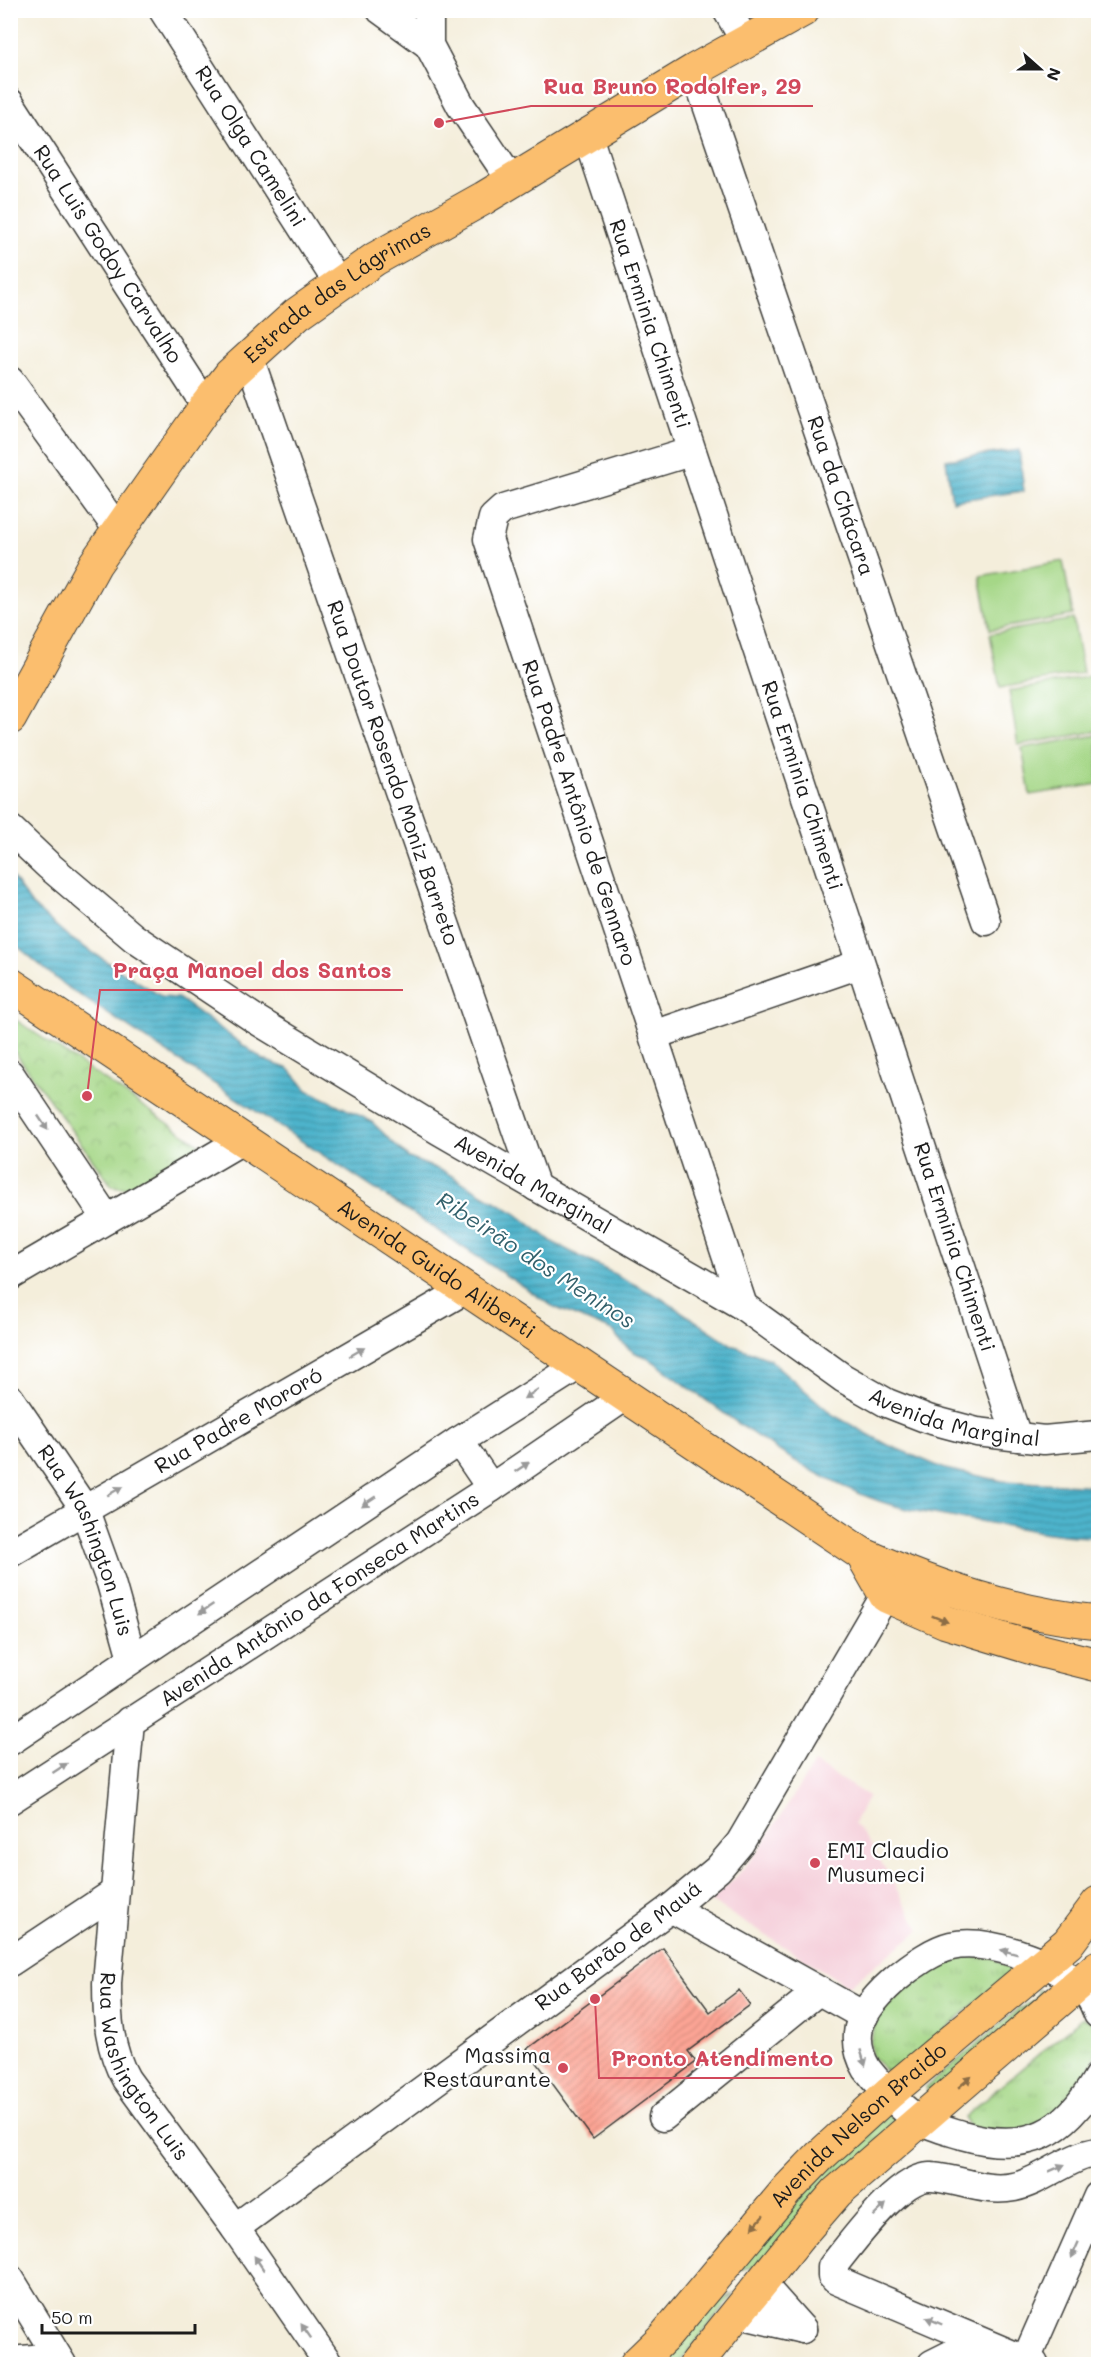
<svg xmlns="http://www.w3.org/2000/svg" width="1109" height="2375" font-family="Mali,sans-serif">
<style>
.built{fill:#f5cfda}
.grass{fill:url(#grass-tufts);stroke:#607a52;stroke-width:1.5}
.park{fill:url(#park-crowns);stroke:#607a52;stroke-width:1.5}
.pitch{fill:#a5d787;stroke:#607a52;stroke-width:1.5}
.water{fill:url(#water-rules);stroke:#356874;stroke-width:1.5}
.building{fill:url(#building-hatch)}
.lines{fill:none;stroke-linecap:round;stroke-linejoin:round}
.minor-casing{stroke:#3c3c39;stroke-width:31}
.major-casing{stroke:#3c3c39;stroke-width:35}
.minor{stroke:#fff;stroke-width:28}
.major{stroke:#fbbe6e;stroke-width:33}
.oneway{fill:#999}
.oneway2{fill:#8c6d45}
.poi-dot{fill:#d1495b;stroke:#fff;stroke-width:2}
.labels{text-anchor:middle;stroke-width:4.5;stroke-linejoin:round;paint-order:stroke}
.street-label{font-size:21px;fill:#1c1c1c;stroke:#fff}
.poi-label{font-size:21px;fill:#1c1c1c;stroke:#fff;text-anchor:start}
.water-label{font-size:22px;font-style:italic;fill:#32606b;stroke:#fff}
.leader{fill:none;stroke:#d1495b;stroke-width:2}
.callout-dot{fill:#d1495b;stroke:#fff;stroke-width:2}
.callout-label{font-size:22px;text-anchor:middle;font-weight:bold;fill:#d1495b;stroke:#fff;stroke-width:4.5;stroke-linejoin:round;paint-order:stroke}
</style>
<defs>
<pattern id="grass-tufts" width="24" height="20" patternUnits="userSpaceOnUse" patternTransform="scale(1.5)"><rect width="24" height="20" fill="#a5d787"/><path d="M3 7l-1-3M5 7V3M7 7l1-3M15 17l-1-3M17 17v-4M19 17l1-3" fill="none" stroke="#8db874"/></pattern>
<pattern id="park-crowns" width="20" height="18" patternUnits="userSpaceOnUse" patternTransform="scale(1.5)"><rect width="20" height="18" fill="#a5d787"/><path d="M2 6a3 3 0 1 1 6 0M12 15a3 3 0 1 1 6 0" fill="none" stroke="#8db874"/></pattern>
<pattern id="water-rules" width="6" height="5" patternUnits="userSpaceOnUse" patternTransform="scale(1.5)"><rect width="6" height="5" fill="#4eb4cc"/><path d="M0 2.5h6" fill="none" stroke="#4092a5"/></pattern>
<pattern id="building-hatch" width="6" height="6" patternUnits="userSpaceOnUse" patternTransform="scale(1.5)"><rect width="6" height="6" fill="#fca494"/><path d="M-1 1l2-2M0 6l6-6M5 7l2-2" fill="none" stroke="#d78d7f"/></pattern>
</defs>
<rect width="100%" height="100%" fill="#fff"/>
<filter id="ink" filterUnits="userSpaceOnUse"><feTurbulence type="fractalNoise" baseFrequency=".0167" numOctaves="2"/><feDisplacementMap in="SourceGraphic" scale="12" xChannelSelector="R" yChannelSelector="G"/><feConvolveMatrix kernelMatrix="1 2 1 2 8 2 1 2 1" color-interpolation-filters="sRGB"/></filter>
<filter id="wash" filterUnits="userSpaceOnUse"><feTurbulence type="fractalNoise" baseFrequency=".008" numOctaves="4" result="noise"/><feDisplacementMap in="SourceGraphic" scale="24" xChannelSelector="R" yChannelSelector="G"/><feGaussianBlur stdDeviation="1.35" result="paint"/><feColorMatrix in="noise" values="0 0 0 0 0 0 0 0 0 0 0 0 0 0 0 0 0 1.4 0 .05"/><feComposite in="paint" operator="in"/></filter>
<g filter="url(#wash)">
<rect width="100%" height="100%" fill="#f4eedb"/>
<path class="built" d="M814,1763L868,1796L854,1823L872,1846L920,1930L848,1986L710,1901L736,1877L760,1849Z"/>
<path class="grass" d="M939,1953L994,1958L1012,1970L897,2073L886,2071L872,2057L870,2043L879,2008Z
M1038,1989L1047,1995L929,2096L926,2087L1016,2011L1037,1998Z
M1083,2017L1092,2022C1094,2030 1098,2041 1096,2050C1089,2092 1050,2131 1007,2134C996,2135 981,2129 970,2127L964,2117Z
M896,2112L903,2121L758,2265L737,2271L815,2181L888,2115Z
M734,2294L678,2364H663L713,2304Z"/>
<path class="park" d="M16,1020L199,1144L171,1172L137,1189L112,1186L11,1047L10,1024Z"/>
<path class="pitch" d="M1063,561L1073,615L990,630L980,576Z
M1073,619L1083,673L1000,688L990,634Z
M1092,676L1098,712V731L1018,745L1009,691Z
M1098,735V784L1030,795L1022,748Z"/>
<path class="water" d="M1019,450L1024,491L952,501L946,460Z
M10,874L32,905L70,938L162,997L178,998L264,1060L289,1069L307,1090L371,1121L409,1158L445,1172L517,1214L554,1243L659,1297L732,1345L769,1359L833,1415L888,1445L945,1469L1003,1481L1098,1486V1537C1062,1537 1026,1529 990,1523C953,1517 914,1513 879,1501C793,1471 720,1409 647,1357C633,1354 621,1343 613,1331L554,1307L64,985L11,941Z"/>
<g id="blocks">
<path class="building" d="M663,1948L710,2012L739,1990L750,2005L688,2051L696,2062L593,2139L527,2049Z"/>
</g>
</g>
<g filter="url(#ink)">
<use href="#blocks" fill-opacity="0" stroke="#3c3c39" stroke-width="1.5"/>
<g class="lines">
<defs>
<g id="minor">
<path id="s1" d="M163,10L338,283"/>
<path d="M381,10L429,45"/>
<path d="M429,10V45L461,106L511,180"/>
<path d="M727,10L745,41"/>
<path id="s2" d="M695,70L986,921"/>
<path id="s3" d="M10,103L206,406"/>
<path id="s4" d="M587,133L1017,1437"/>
<path id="s5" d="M249,357L536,1187"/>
<path d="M10,381L119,531"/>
<path id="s6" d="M690,452L503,509L493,518L488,539L743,1306"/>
<path id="s7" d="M10,829L49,866L134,938L255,1019L440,1131L743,1306L843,1378L887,1403L928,1419L977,1432L1044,1440L1098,1435"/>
<path d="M654,1035L860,964"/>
<path d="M10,1074L107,1219"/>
<path d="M10,1276L244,1139"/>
<path id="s8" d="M10,1399L84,1508L111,1583L132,1658"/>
<path d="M459,1441L491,1488"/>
<path id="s9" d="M10,1553L468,1288"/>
<path id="s10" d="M130,1721L107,1983C107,2017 109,2049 126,2079L235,2228L329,2364"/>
<path d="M10,1741L459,1441L581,1364"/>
<path id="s11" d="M10,1800L491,1488L626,1396"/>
<path d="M671,1908L864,2016"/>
<path d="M10,1962L114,1893"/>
<path d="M1098,2014C1094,2003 1088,1991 1079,1984C1050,1961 987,1938 951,1946C921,1953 859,2002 858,2034C857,2046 861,2059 867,2069C880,2085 895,2103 912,2115C926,2125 946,2130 962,2135C1028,2154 1065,2134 1098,2077"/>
<path d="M663,2117L817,1992"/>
<path id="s12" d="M235,2228L671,1908L718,1869L740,1843L897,1575"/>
<path d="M10,2279L62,2364"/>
<path d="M761,2283L802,2329"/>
<path d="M739,2314L802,2329"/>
<path d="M10,2361L57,2357"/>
<path d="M932,2364L956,2352L991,2364"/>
<path d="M1024,2364L1098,2196"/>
<path d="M1034,2364L836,2280L832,2276V2267C851,2244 900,2174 932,2177C960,2179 984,2193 1014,2187C1043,2181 1068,2156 1098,2152"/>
</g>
<g id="major">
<path id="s13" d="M10,718L95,564L206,406L230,375L297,314L375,259L484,198L695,70L803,10"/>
<path id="s14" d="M10,984L862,1554C939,1588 1015,1614 1098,1622"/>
<path d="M862,1554L886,1596L946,1622L1042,1651L1098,1665"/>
<path id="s15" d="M636,2364L666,2335L787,2190L820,2156L889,2093L1068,1943L1098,1903"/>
<path d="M696,2364L800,2235L837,2192L1098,1967"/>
</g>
</defs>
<use href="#minor" class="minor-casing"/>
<use href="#major" class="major-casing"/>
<use href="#minor" class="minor"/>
<use href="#major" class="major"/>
</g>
<defs><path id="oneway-solid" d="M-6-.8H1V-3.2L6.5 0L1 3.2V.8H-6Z" transform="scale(1.5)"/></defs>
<g class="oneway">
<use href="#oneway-solid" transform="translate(43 1123) rotate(56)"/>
<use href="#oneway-solid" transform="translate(357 1352) rotate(-30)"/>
<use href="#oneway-solid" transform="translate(531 1394) rotate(147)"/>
<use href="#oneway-solid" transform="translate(522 1467) rotate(-34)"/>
<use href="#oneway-solid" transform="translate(115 1491) rotate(-30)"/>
<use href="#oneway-solid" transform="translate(369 1501) rotate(146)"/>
<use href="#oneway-solid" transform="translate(206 1609) rotate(146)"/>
<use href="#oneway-solid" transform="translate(60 1768) rotate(-33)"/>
<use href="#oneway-solid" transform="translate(1009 1952) rotate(-165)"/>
<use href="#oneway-solid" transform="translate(863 2058) rotate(73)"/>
<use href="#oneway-solid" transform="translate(1057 2168) rotate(-24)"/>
<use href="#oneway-solid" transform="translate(880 2210) rotate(-44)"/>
<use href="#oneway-solid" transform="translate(1075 2250) rotate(114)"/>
<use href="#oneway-solid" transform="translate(259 2263) rotate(-124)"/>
<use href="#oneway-solid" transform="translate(934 2321) rotate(-157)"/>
<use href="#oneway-solid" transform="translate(306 2331) rotate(-125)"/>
</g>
<g class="oneway2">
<use href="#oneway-solid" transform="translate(940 1619) rotate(22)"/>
<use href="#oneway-solid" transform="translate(965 2082) rotate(-40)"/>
<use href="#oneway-solid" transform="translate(758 2222) rotate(131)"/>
</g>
</g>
<g class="poi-dot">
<circle cx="815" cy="1863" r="6"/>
<circle cx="563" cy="2068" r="6"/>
</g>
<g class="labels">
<g class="street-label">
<text dy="7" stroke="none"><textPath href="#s1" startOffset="162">Rua Olga Camelini</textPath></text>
<text dy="7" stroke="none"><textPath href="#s3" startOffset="180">Rua Luis Godoy Carvalho</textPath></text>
<text dy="7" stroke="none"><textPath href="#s13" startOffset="544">Estrada das Lágrimas</textPath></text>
<text dy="7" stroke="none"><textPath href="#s4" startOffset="201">Rua Erminia Chimenti</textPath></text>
<text dy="7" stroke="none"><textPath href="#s2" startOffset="450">Rua da Chácara</textPath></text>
<text dy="7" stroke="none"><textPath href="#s5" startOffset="440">Rua Doutor Rosendo Moniz Barreto</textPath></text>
<text dy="7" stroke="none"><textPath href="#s4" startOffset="687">Rua Erminia Chimenti</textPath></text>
<text dy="7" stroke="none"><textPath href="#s6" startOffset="519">Rua Padre Antônio de Gennaro</textPath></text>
<text dy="7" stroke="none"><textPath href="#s7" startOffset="634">Avenida Marginal</textPath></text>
<text dy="7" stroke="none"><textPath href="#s4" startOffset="1173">Rua Erminia Chimenti</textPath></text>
<text dy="7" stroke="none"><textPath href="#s14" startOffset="513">Avenida Guido Aliberti</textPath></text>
<text dy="7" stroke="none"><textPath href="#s7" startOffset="1120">Avenida Marginal</textPath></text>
<text dy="7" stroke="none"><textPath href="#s9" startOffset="264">Rua Padre Mororó</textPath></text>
<text dy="7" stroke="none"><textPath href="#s8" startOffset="162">Rua Washington Luis</textPath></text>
<text dy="7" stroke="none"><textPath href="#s11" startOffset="369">Avenida Antônio da Fonseca Martins</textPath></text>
<text dy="7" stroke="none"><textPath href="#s12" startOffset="476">Rua Barão de Mauá</textPath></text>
<text dy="7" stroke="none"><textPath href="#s10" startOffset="356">Rua Washington Luis</textPath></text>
<text dy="7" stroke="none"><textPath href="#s15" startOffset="327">Avenida Nelson Braido</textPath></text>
</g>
<g class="poi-label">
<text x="827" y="1858">EMI Claudio<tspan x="827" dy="24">Musumeci</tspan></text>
<text x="551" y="2063" text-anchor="end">Massima<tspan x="551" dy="24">Restaurante</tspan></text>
</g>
<g class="water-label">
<text transform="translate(536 1260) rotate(33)" y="8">Ribeirão dos Meninos</text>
</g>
</g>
<path class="leader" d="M439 123L531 106H813M87 1096L100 990H403M595 1999L599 2078H845"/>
<g class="callout-dot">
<circle cx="439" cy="123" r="6"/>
<circle cx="87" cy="1096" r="6"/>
<circle cx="595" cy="1999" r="6"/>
</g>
<g class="callout-label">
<text x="672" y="94">Rua Bruno Rodolfer, 29</text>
<text x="252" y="978">Praça Manoel dos Santos</text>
<text x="722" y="2066">Pronto Atendimento</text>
</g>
<rect width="1109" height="2375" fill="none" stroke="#fff" stroke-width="36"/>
<g transform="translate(1040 69) rotate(111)" stroke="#ffffff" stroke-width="4.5" paint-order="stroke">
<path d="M0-4.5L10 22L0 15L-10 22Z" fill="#1c1c1c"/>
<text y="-9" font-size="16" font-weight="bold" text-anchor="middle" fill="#1c1c1c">N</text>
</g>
<path d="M42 2324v9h153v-9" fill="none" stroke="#1c1c1c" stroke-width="3"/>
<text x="51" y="2324" font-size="18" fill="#1c1c1c" stroke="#ffffff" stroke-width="4.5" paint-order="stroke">50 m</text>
</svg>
